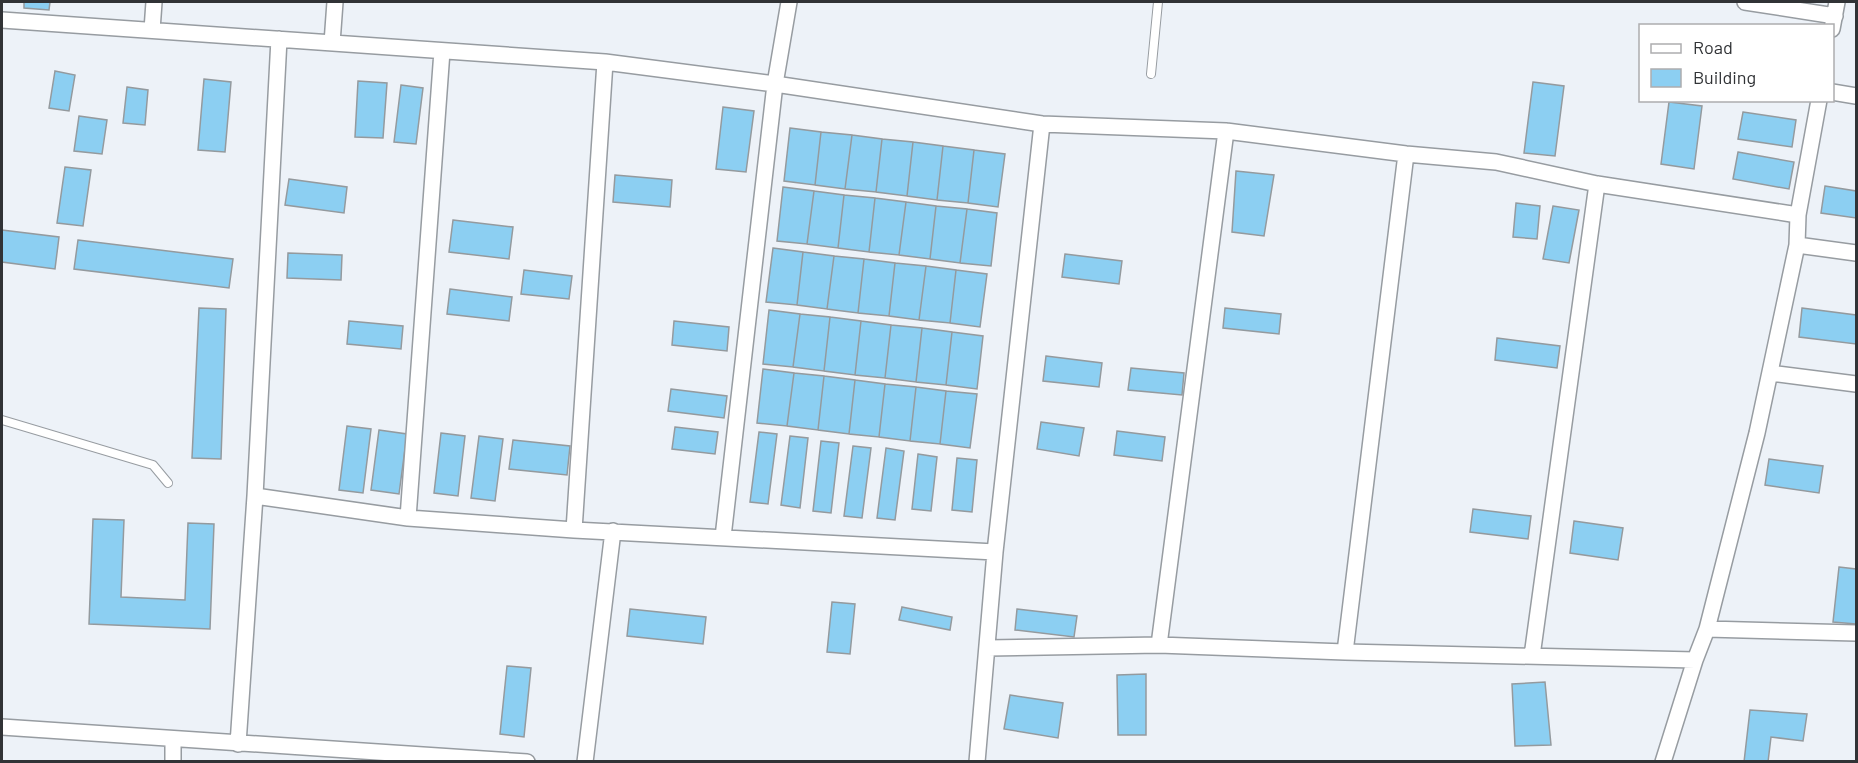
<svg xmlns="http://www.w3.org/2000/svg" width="1858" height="763" font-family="Barlow,sans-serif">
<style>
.building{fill:#8ccff2;stroke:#949a9e;stroke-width:1.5}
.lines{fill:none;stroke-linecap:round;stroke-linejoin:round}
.lane-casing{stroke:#979ca1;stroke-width:10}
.street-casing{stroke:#979ca1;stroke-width:18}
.lane{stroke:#fff;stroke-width:8}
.street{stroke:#fff;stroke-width:15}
</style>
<rect width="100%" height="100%" fill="#edf2f8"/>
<path class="building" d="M24,2H50L49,10L24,8Z
M55,71L75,75L69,111L49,108Z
M204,79L231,82L225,152L198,150Z
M358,81L387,83L383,138L355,137Z
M1533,82L1564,86L1555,156L1524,153Z
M401,85L423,88L416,144L394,142Z
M127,87L148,90L145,125L123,123Z
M1669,102L1702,106L1694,169L1661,164Z
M723,107L754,111L746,172L716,169Z
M1743,112L1796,120L1792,147L1738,139Z
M79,116L107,120L102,154L74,151Z
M790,128L821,132L815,185L784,181Z
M821,132L852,135L845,189L815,185Z
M852,135L882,139L876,192L845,189Z
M882,139L913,142L907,196L876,192Z
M913,142L943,146L937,200L907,196Z
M943,146L974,150L968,203L937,200Z
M974,150L1005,154L998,207L968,203Z
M1738,152L1794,162L1789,189L1733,179Z
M65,167L91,170L83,226L57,223Z
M1236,171L1274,175L1264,236L1232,232Z
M615,175L672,180L670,207L613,202Z
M289,179L347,187L344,213L285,205Z
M1825,186L1856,191V218L1821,213Z
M783,187L814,191L807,244L777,241Z
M814,191L844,195L838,248L807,244Z
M844,195L875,198L869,252L838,248Z
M875,198L906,202L899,255L869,252Z
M906,202L936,206L930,259L899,255Z
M1516,203L1540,206L1537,239L1513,237Z
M936,206L967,209L960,263L930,259Z
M1553,206L1579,210L1569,263L1543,259Z
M967,209L997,213L991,266L960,263Z
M453,220L513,227L509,259L449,252Z
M2,230L59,237L55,269L2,262Z
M78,240L233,259L229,288L74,269Z
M773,248L803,252L797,305L766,302Z
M803,252L834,256L827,309L797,305Z
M288,253L342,255L341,280L287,278Z
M1065,254L1122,261L1119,284L1062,277Z
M834,256L864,259L858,313L827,309Z
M864,259L895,263L889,316L858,313Z
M895,263L926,266L919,320L889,316Z
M926,266L956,270L950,323L919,320Z
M524,270L572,276L569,299L521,294Z
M956,270L987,274L980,327L950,323Z
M450,289L512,297L509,321L447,314Z
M199,308L226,309L221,459L192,458Z
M1225,308L1281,314L1279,334L1223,328Z
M1802,308L1856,315V344L1799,337Z
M769,310L800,314L793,367L763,364Z
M800,314L830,317L824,371L793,367Z
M830,317L861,321L855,375L824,371Z
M349,321L403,326L401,349L347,344Z
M674,321L729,327L727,351L672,345Z
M861,321L891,325L885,378L855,375Z
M891,325L922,328L916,382L885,378Z
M922,328L952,332L946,385L916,382Z
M952,332L983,336L977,389L946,385Z
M1497,338L1560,346L1557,368L1495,360Z
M1046,356L1102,363L1099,387L1043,381Z
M1131,368L1184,373L1182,395L1128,390Z
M763,369L794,373L787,426L757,423Z
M794,373L824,376L818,430L787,426Z
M824,376L855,380L849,434L818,430Z
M855,380L885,384L879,437L849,434Z
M885,384L916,387L910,441L879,437Z
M916,387L946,391L940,444L910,441Z
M671,389L727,396L724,418L668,411Z
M946,391L977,394L970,448L940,444Z
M1041,422L1084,428L1079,456L1037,449Z
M347,426L371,429L363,493L339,490Z
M675,427L718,432L715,454L672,449Z
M379,430L407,434L399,494L371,490Z
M1117,431L1165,437L1162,461L1114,455Z
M759,432L777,434L768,504L750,502Z
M441,433L465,436L458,496L434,493Z
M479,436L503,439L495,501L471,498Z
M790,436L808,438L800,508L781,505Z
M513,440L570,446L567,475L509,469Z
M821,441L839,443L831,513L813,511Z
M853,446L871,448L862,518L844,516Z
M886,448L904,451L895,520L877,518Z
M918,454L937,457L931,511L912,509Z
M957,458L977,460L972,512L952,510Z
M1769,459L1823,466L1819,493L1765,485Z
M1473,509L1531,516L1528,539L1470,532Z
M93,519L124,520L121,597L185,600L188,523L214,524L210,629L89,624Z
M1574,521L1623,528L1618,560L1570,553Z
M1839,567L1856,569V624L1833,622Z
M832,602L855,604L850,654L827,652Z
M902,607L952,617L950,630L899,620Z
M630,609L706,617L703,644L627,636Z
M1017,609L1077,616L1074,637L1015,630Z
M507,666L531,668L524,737L500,734Z
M1146,674V735H1118L1117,675Z
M1545,682L1551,745L1515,746L1512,684Z
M1010,695L1063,703L1058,738L1004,729Z
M1750,710L1807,714L1803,741L1771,737L1768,762H1744Z"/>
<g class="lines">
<defs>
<path id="lane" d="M1151,74L1158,2
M2,420L153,465L168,483"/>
<path id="street" d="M1745,2L1835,16
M2,20L605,62L775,84L1042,124L1226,131L1406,154L1496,162L1597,184L1798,215
M1832,29L1837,2
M152,30L154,2
M332,43L335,2
M1832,92L1856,96
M1797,245L1856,253
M1770,373L1856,384
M255,496L408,518L574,530L995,552
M408,518L442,51
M574,530L605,62
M723,537L775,84L789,2
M1707,629L1856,633
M1159,645L1226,131
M988,648L1159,645L1345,652L1695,660
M1345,652L1406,154
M1532,656L1597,184
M2,727L527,762
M238,744L255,496L279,39
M173,762V740
M585,762L613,531
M977,762L995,552L1042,124
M1663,762L1695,660L1707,629L1757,433L1797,245L1798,215L1819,100"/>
</defs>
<use href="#lane" class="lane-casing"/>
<use href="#street" class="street-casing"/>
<use href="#lane" class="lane"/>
<use href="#street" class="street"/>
</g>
<rect width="1858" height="763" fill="none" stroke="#313336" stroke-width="6"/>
<rect x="1639" y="24" width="195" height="78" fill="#ffffff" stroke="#adadaf" stroke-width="1.5"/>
<rect x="1651" y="44" width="30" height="9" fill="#ffffff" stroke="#adadaf" stroke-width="1.5"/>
<text x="1693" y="54" font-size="18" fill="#313336">Road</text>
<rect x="1651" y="69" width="30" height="18" fill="#8ccff2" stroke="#adadaf" stroke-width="1.5"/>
<text x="1693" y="84" font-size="18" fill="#313336">Building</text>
</svg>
